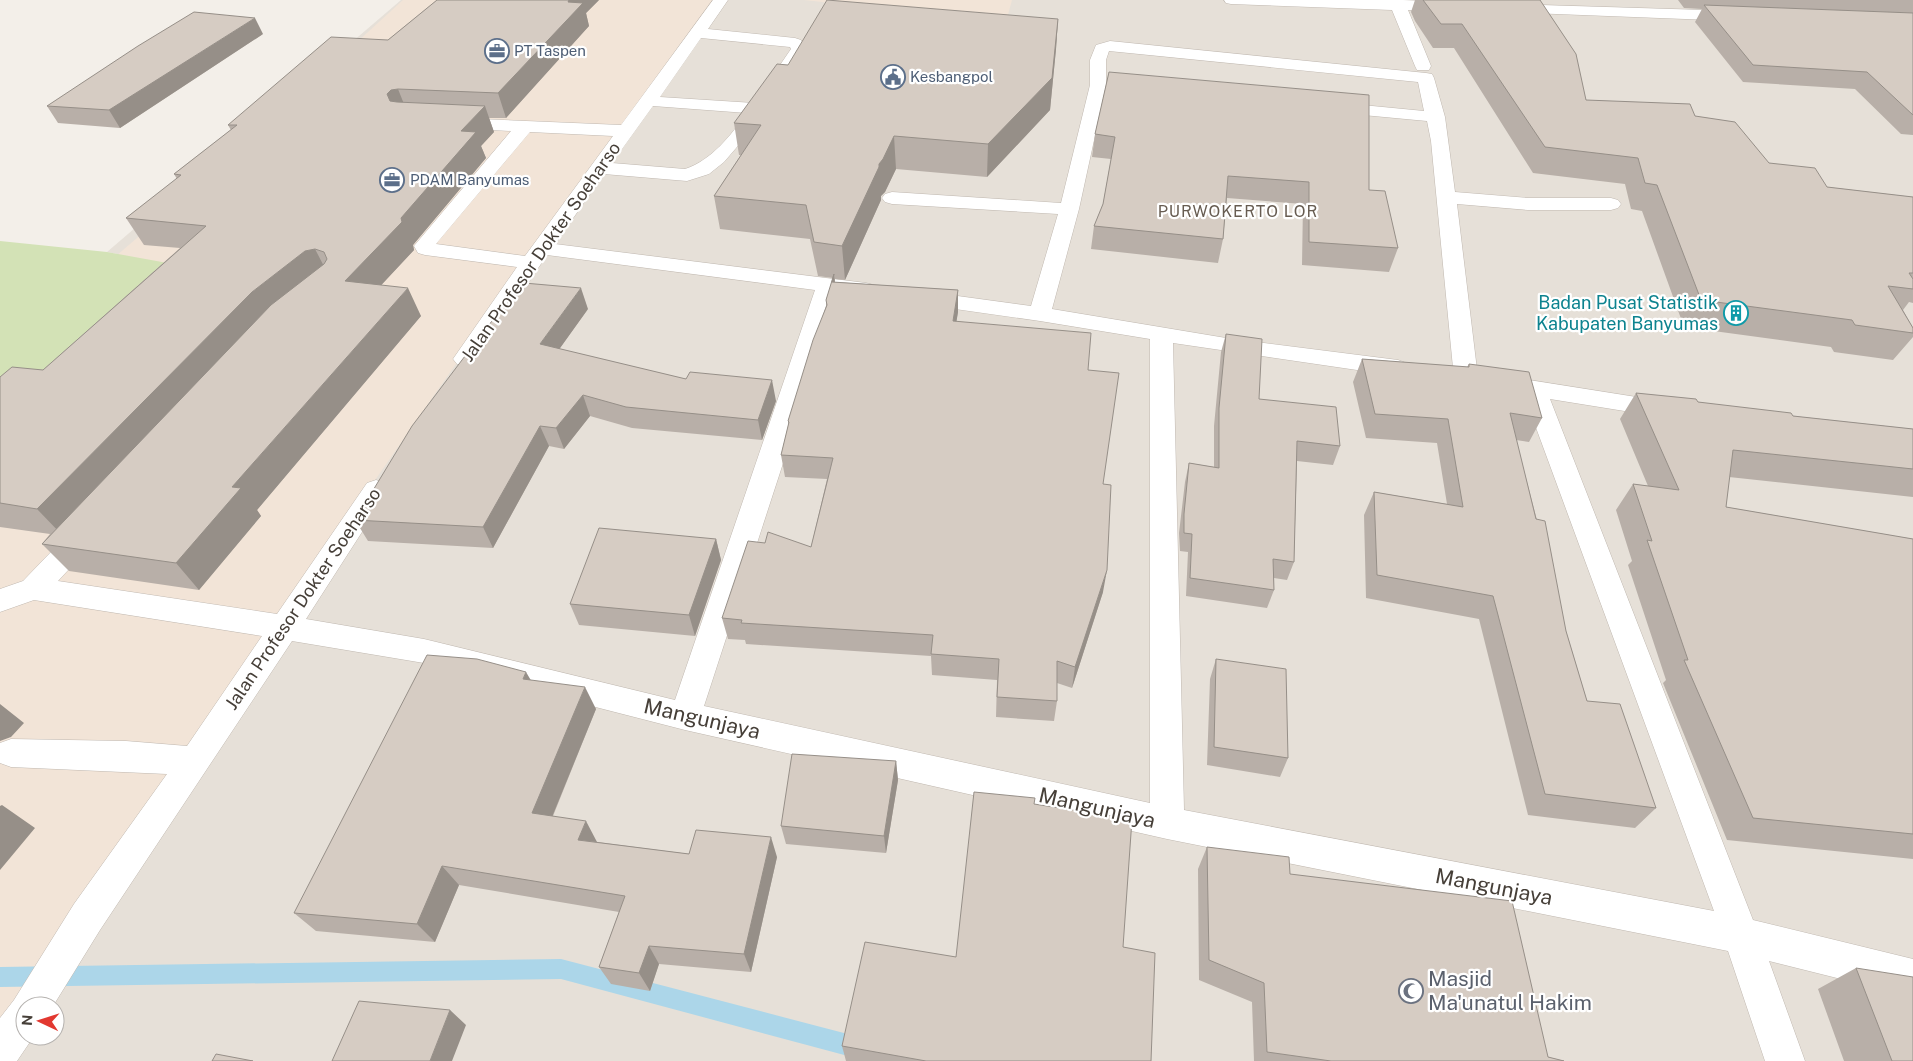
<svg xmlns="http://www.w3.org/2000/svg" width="1913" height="1061" font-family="'Public Sans',sans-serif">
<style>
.residential{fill:#e6e0d8;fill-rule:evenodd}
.commercial{fill:#f2e4d7}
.green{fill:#d3e2b6}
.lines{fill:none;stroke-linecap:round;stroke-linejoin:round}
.stream{fill:#acd6e9;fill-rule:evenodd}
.minor-casing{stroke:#c0b8b0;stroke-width:1}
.minor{fill:#fff;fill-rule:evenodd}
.wall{fill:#b8afa8}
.shaded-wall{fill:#968f88}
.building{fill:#d6ccc3;stroke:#968f88}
.labels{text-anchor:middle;stroke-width:4.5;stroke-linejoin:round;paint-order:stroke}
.far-service-label{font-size:15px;fill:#4e5e75;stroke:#fff;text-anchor:start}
.far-quarter-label{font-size:16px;letter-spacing:1px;fill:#675c51;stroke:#fff}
.street-label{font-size:18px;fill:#463f38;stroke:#fff}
.culture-label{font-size:18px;fill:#0d838f;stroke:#fff;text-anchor:end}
.near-street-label{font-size:21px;fill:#463f38;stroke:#fff}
.near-worship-label{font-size:21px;fill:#5b616d;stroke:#fff;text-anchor:start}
</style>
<rect width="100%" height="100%" fill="#f3efe9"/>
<path class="residential" d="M401,0H1913V1061H0V418L173,264L107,252ZM25,1006H55V1036H25Z"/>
<path class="commercial" d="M403,0H719L538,246L279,618L0,1025V418L116,256L228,160Z
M804,0H1012L1006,22Z"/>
<path class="green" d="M0,241L107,252L173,264L0,418Z"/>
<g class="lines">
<path class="stream" d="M561,959L863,1038L871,1041L874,1049L871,1057L863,1060L561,979L0,987V967Z"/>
<defs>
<path id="minor" d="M713,0H728L708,29L795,38L801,40L807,49L755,126L724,162L709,174L687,181L604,174L555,244L866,283L874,285L877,290L874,295L866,297L836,293L831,303L787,451L704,706L1150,803V339L1040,321L913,303L910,298L913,293L921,291L1031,306L1058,214L892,204L885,202L882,198L885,194L892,192L1061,203L1090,85V60L1096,45L1110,41L1426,73L1432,74L1434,78L1445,117L1455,192L1528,198H1611L1618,200L1621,204L1618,208L1611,210H1528L1457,204L1478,378L1474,383L1466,386L1458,383L1454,378L1431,141L1427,121L1331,112L1325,111L1322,107L1325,103L1331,102L1424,111L1418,82L1109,51L1106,60V85L1079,209L1052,309L1232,339L1398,360L1406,363L1410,368L1406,373L1398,376L1173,343L1184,810L1714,911L1524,395L1490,389L1486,383L1490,377L1498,375L1668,402L1677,404L1680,410L1677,416L1668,418L1550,399L1753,920L1913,959V997L1769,961L1805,1061H1765L1728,951L1167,839L685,730L424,663L292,641L100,930L53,1006H25V1036H34L17,1061H0V1018L14,1000L74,904L167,774L11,767L0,763V743L11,739L126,741L187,746L262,636L34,600L0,612V589L23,581L75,527L85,524L95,527L99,534L95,541L58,581L277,614L367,483L376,480L385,483L389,490L306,619L424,639L675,700L815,290L547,255L473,364L465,366L457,364L453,359L517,267L425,255L418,253L414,246L511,131L454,128L448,127L445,123L448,119L454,118L621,125ZM701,38L790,47L791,49L754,103L660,97ZM653,106L747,113C731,135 712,160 685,169L612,163ZM530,132L613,136L525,256L436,244Z
M1224,0H1403L1449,2L1454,4L1457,7L1454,10L1449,12L1408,10L1431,66L1429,70H1417L1415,66L1392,10L1231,4L1226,3Z
M1510,4L1737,11L1742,13L1745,16L1742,19L1737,21L1505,12L1502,9L1505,6Z"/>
</defs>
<use href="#minor" class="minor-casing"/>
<use href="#minor" class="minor"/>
</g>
<path class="wall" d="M437,0H599L586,13L589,26L506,118H489L494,132L481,146L486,158L413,245L414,250L381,285L421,316L257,510L261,516L199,590L69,571L42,544L50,534L0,527V377L43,370L180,248L144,245L126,218L177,179L174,174L231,130L228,125L388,40Z
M1415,0H1540L1586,100L1695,116L1769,163L1827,187L1913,197V303L1909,302L1903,310L1913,328V337L1893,360L1834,352L1831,347L1684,327L1642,211L1631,209L1625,184L1533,173L1454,48H1433L1415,21L1411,12Z
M1678,0H1913V135L1901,134L1855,89L1743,82L1695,22L1702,9L1684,8Z
M1058,19L1056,49L1050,110L987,177L896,169L885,192L881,196V200L845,280L835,279V282L958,290V312L956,322L1088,370L1103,484V592L1072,688L1057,683V701L1054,721L996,717L997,680L932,675L931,656L746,644L745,640L728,639L722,618L811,547L827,479L785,477L781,455L788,426V421L826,306V300L833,278L818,276L810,239L720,229L714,196L741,155H739L734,123L788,65Z
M263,34L120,128L58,123L47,106Z
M1109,72L1369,190L1398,248L1389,272L1302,265L1303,204L1227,198L1223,239L1218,263L1091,249L1094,226L1103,204L1111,159L1092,157L1095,134Z
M588,309L559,349L776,401L762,440L632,428L590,416L564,449L549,446L493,548L368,541L355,520Z
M1226,334L1259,399L1340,446L1333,465L1297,461L1294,562L1287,580L1274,578V590L1267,608L1186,596L1188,552L1180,551L1179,533L1185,482L1189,463L1214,467V426L1221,352Z
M1362,359L1467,367L1469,364L1542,418L1529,442L1516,440L1566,631L1587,701L1656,808L1635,828L1528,815L1479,619L1366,598L1364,515L1374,492L1447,504L1437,443L1366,438L1353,382Z
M1636,393L1793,416L1913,429V497L1729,477L1726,507L1913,539V859L1727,840L1663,683L1666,680L1628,565L1632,561L1616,510L1633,484L1648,486L1620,419Z
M716,539L721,560L695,636L579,625L570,604Z
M1216,659L1288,758L1280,777L1207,765L1210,679Z
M531,680L596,709L553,816L597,842L689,854L777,857L751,972L659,964L650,991L611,984L599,967L619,912L459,885L435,942L316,931L294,913Z
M896,761L898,780L886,853L786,844L781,826Z
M1034,804L1123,947L1151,1061H846L842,1046L956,957Z
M1207,847L1290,874L1548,1057L1564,1061H1254L1252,1002L1199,980L1198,869Z
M1856,968L1913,1061H1844L1818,989Z"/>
<path class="shaded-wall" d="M569,0H599L586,13L589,26L506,118L498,93Z
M255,18L263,34L120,128L109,110Z
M1058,19L1056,49L1050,110L987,177L988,144Z
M398,89L408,114L398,120L387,94L391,90Z
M485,106L494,132L481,146L486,158L413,245L414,250L359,309L345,281L401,218L461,131Z
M894,136L896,169L885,192L881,196V200L845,280L842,246L879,164Z
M315,249L329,276L63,536L37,509L252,292L305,251Z
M834,274L836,295L832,282Z
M408,288L421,316L257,510L261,516L199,590L176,563L232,487Z
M581,288L588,309L548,365L540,344Z
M958,290V312L953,343V321Z
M772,380L776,401L762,440L758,420Z
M583,395L590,416L564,449L556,428Z
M540,426L549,446L493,548L483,527Z
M716,539L721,560L695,636L689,615Z
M1107,570L1103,592L1072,688L1075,667Z
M526,672L539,694L523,679Z
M585,687L596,709L545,834L532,813Z
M0,704L24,723L11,737L0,741Z
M896,761L898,780L886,853L884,836Z
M2,805L35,828L0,870V806Z
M586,821L597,842L578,840Z
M771,837L777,857L751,972L744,954Z
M442,866L459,885L435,942L417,924Z
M649,946L659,964L650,991L639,973Z
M450,1010L466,1025L452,1061H430Z"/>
<path class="building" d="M437,0H569L568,2L583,3L498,93L398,89L391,90L387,94L390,101L397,102L485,106L461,131L476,132L401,218L402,222L345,281L408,288L232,487L241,488L176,563L42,544L271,305L324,264L327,259L324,252L315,249L305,251L252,292L37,509L0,503V377L12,367L43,370L206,226L126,218L181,175L174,174L237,125H228L331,37L388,40Z
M827,0L1058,19L1052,78L988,144L894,136L883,159L879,164V167L842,246L814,242L806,205L714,196L761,125L734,123L777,64L788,65Z
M1423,0H1540L1576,54L1586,100L1690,104L1695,116L1735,122L1769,163L1815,168L1827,187L1913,197V273H1909L1913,279V289L1888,286L1913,328V333L1855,325L1852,320L1701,300L1657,185L1645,183L1638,158L1545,147L1462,24H1441Z
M1704,5L1913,13V115L1867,72L1753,65Z
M194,12L255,18L109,110L47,106L138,46Z
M1109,72L1369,95V190L1385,191L1398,248L1309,242V182L1228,176L1223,239L1094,226L1103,204L1115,137L1095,134Z
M834,274L832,282L958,290L953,321L1091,333L1088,370L1119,373L1103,484L1111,485L1107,570L1075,667L1057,661V701L997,697L999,659L931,654L933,635L741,623L742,620L722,618L748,541L765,543L768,532L811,547L833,458L781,455L789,422L788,421L813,340L827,305L826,300Z
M524,283L581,288L540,344L686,379L690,372L772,380L758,420L626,407L583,395L556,428L540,426L483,527L355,520L412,426L487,327Z
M1226,334L1262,339L1259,399L1336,407L1340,446L1297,441L1294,562L1273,559L1274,590L1190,578L1192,534L1184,533V514L1189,463L1219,468V408Z
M1362,359L1469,367V364L1529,372L1542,418L1510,413L1536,519L1545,521L1566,631L1587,701L1620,704L1656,808L1545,794L1493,596L1377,575L1374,492L1463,507L1448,419L1375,414Z
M1636,393L1696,399L1698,402L1791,413L1793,416L1913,429V469L1733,450L1726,507L1913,539V834L1753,818L1684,660H1688L1647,540L1652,541L1633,484L1679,490Z
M599,528L716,539L689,615L570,604Z
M427,655L477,659L526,672L523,679L585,687L532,813L586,821L578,840L689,854L696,830L771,837L744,954L649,946L639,973L599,967L625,896L442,866L417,924L294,913Z
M1216,659L1286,669L1288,758L1214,747Z
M792,754L896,761L884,836L781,826Z
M974,792L1035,798L1034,804L1132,819L1123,947L1155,953L1151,1061H926L842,1046L865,942L956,957Z
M1207,847L1289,857L1290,874L1512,901L1548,1057L1564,1061H1331L1267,1052L1264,983L1209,960Z
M1856,968L1913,977V1061H1892Z
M359,1001L450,1010L430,1061H332Z
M216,1054L253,1061H212Z"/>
<defs>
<symbol id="office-ring" viewBox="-11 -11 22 22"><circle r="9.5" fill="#fff" stroke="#5c6f8a" stroke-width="1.5"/><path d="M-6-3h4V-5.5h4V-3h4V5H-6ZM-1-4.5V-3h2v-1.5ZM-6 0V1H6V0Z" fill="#5c6f8a"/></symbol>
<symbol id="civic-ring" viewBox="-11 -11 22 22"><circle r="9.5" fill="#fff" stroke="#5c6f8a" stroke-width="1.5"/><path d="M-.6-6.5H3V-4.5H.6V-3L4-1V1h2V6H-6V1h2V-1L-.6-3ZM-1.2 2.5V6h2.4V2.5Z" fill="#5c6f8a"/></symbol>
<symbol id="building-ring" viewBox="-11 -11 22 22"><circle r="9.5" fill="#fff" stroke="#0f9aa8" stroke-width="1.5"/><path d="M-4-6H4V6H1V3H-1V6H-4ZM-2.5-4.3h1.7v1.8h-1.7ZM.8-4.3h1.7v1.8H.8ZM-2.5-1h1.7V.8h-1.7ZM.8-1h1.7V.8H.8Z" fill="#0f9aa8"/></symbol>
<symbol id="mosque-ring" viewBox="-11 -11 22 22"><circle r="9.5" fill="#fff" stroke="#6b7280" stroke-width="1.5"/><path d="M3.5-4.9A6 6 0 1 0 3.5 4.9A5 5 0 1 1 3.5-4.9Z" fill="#6b7280"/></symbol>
</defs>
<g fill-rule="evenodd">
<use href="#office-ring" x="483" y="37" width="28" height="28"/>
<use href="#civic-ring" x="879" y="63" width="28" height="28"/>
<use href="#office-ring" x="378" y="166" width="28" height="28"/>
<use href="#building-ring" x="1722" y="299" width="28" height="28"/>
<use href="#mosque-ring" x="1397" y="977" width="28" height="28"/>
</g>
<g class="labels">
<g class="far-service-label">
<text x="514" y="56">PT Taspen</text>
<text x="910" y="82">Kesbangpol</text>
<text x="410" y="185">PDAM Banyumas</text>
</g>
<g class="far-quarter-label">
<text x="1238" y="217">PURWOKERTO LOR</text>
</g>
<g class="street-label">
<text transform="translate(541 252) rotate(-55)" y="6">Jalan Profesor Dokter Soeharso</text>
<text transform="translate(303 599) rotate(-56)" y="6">Jalan Profesor Dokter Soeharso</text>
</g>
<g class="culture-label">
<text x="1718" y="309">Badan Pusat Statistik<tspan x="1718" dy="21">Kabupaten Banyumas</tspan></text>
</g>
<g class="near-street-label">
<text transform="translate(702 719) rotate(13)" y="7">Mangunjaya</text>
<text transform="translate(1097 808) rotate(13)" y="7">Mangunjaya</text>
<text transform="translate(1494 887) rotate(11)" y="7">Mangunjaya</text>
</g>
<g class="near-worship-label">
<text x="1428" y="986">Masjid<tspan x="1428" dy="24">Ma'unatul Hakim</tspan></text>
</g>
</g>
<g transform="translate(40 1021) rotate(274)"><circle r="24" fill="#ffffff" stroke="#b5b2af"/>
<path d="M0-4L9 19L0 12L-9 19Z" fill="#e23830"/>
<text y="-8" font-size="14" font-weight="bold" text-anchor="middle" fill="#463f38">N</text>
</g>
</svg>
